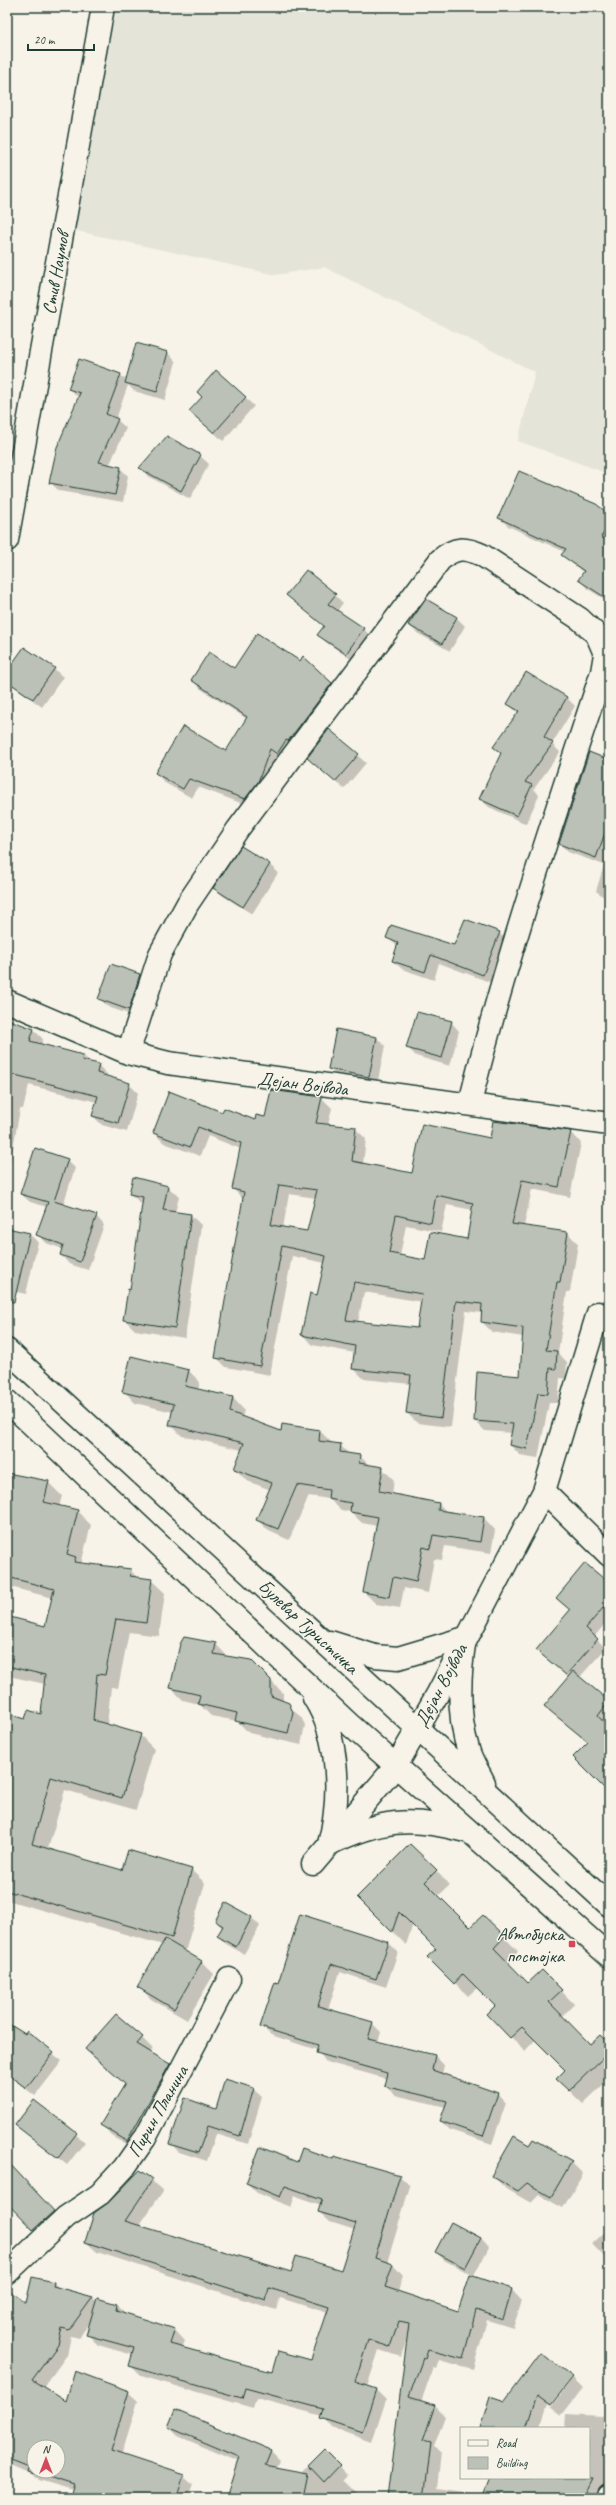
<svg xmlns="http://www.w3.org/2000/svg" width="616" height="2505" font-family="Caveat,sans-serif">
<style>
.built{fill:#e5e4d9}
.shadow{fill:#0003;fill-rule:evenodd}
.building{fill:#bbc1b6;stroke:#1f3d34;fill-rule:evenodd}
.lines{fill:none;stroke-linecap:round;stroke-linejoin:round}
.minor-casing{stroke:#1f3d34;stroke-width:25}
.major-casing{stroke:#1f3d34;stroke-width:25}
.minor{stroke:#f7f3e8;stroke-width:22}
.major{stroke:#f7f3e8;stroke-width:22}
.poi-dot{fill:#d1495b;stroke:#f7f3e8;stroke-width:1.5}
.labels{text-anchor:middle;stroke-width:3;stroke-linejoin:round;paint-order:stroke}
.street-label{font-size:19px;fill:#1f3d34;stroke:#f7f3e8}
.poi-label{font-size:19px;fill:#1f3d34;stroke:#f7f3e8;text-anchor:end}
</style>
<rect width="100%" height="100%" fill="#f7f3e8"/>
<filter id="ink" filterUnits="userSpaceOnUse"><feTurbulence type="fractalNoise" baseFrequency=".025" numOctaves="2"/><feDisplacementMap in="SourceGraphic" scale="8" xChannelSelector="R" yChannelSelector="G"/><feConvolveMatrix kernelMatrix="1 2 1 2 8 2 1 2 1" color-interpolation-filters="sRGB"/></filter>
<g filter="url(#ink)">
<path class="built" d="M103,7H609V474L518,441L535,372L324,267L276,275L63,228Z"/>
<path class="shadow" d="M137,344L168,353L176,362L165,400L134,391L128,385L116,419L126,428L109,466L120,468L128,476L123,502L59,491L50,482L79,398L69,389L120,374L126,381Z
M217,372L254,406L223,441L194,414Z
M200,456L209,464L190,499L148,476L140,468Z
M609,515V602L588,589L579,580L584,573L562,555L565,552L508,526L499,517Z
M287,595H335L343,603L337,611L363,628L371,637L355,662L327,643L318,635L324,626Z
M456,617L465,626L450,651L417,633L409,625Z
M54,669L63,677L42,707L7,681V673Z
M234,669L331,684L341,693L254,808L198,787L192,798L165,783L156,773L227,752L247,719L201,689L192,680Z
M526,674L567,698L575,706L552,744L560,752L534,789L539,795L526,824L489,807L480,799L501,754L494,747L518,713L508,704Z
M329,730L366,763L344,789L317,766Z
M609,761V901L596,891L604,865L568,852L560,844Z
M242,848L270,865L278,873L252,914L223,896L214,888Z
M499,933L508,942L492,983L439,963L434,980L402,969L393,961L398,947L388,938L455,946Z
M111,965L140,975L148,984L137,1017L108,1007L100,999Z
M7,1020L34,1030L43,1039L41,1045L83,1055L91,1063L98,1065L107,1074V1077L129,1084L138,1093L127,1132L102,1125L93,1116L97,1102L29,1085L23,1109H20L7,1182Z
M451,1022L459,1031L450,1066L416,1056L408,1048Z
M337,1030L377,1038L385,1046L377,1085L338,1077L329,1068Z
M322,1098L332,1108L328,1125L355,1128L366,1139L363,1164L413,1174L491,1139L570,1132L581,1143L570,1197L532,1189L524,1226L568,1233L578,1244L570,1292H567L558,1353L567,1362L566,1379L560,1378L558,1403H549L538,1458L520,1455L510,1445L512,1433L485,1431L475,1421L521,1377L523,1337L492,1332L482,1322V1313L466,1311L451,1427L417,1423L407,1413L411,1384L364,1379L353,1368L355,1353L312,1345L302,1334L318,1296L325,1263L292,1256L270,1375L226,1367L216,1357L244,1200L233,1189L241,1149L208,1136L200,1156L164,1143L154,1133L223,1113L255,1121ZM289,1194L316,1198L308,1233L283,1228ZM447,1205L473,1210L467,1241L425,1261L400,1256L406,1225L441,1232ZM364,1292L422,1302L418,1329L358,1322Z
M67,1160L75,1168L63,1205L96,1216L104,1225L88,1270L69,1264L61,1255L63,1249L46,1243L38,1235L47,1207L30,1202L21,1194Z
M134,1178L168,1187L179,1197L175,1213L191,1215L201,1225L185,1338L135,1330L124,1319L131,1291L143,1205L130,1194Z
M29,1234L38,1242L26,1294L7,1290V1238Z
M188,1370L200,1382L198,1390L233,1398L244,1410L242,1418L282,1432L283,1425L320,1431L332,1443L340,1445L350,1455L360,1456L370,1466L382,1468L394,1480L392,1495L439,1504L447,1512L484,1518L495,1530L491,1553L445,1546L442,1560L434,1559L428,1593L404,1588L400,1608L376,1604L364,1592L377,1526L362,1523L351,1512L341,1510L329,1499L309,1496L289,1540L269,1531L257,1520L271,1490L247,1481L235,1469L242,1450L182,1436L170,1424L173,1412L135,1403L124,1391Z
M7,1473L48,1482L62,1496L59,1507L77,1511L91,1525L81,1564L130,1570L138,1578L151,1580L165,1593L159,1636L129,1632L118,1688L111,1687L107,1725L140,1735L154,1749L136,1810L65,1790L48,1849L123,1871L191,1870L205,1883L185,1952L202,1962L214,1974L187,2020L151,1999L139,1987L163,1945L7,1900V1778L10,1768L7,1767V1714L26,1720L42,1716L45,1684L13,1677L7,1671V1633L46,1627L53,1598L10,1587L7,1595Z
M609,1584V1619L594,1637L606,1648L579,1678L609,1703V1724L607,1727L609,1729V1791L588,1743L546,1706L569,1678L546,1658L571,1611L557,1598Z
M216,1644L228,1657L251,1661L283,1693V1702L301,1717L305,1725L301,1745L249,1733L237,1721L211,1716L199,1704L183,1700L171,1688Z
M609,1828V1835L606,1832Z
M410,1845L450,1885L438,1896L470,1929L483,1916L518,1951L506,1962L528,1984L542,1971L574,2004L562,2017L590,2045H609V2079L583,2104L557,2079L566,2070L536,2039L525,2051L489,2015L497,2006L478,1987L468,1996L429,1957L437,1949L413,1924L406,1945L358,1897Z
M301,1915L388,1942L398,1952L386,1987L340,1972L328,2010L372,2023L381,2032L378,2043L435,2056L444,2065L442,2075L497,2093L506,2103L492,2144L450,2130L441,2121L446,2107L395,2095L385,2086L387,2079L326,2062L317,2050L271,2035L261,2026L279,1984Z
M252,1918L260,1926L244,1954L226,1944L218,1936L222,1928L216,1921Z
M7,2024L25,2035L27,2033L62,2061L35,2096L7,2074Z
M142,2038L153,2049L149,2053L170,2064L180,2075L138,2151L112,2136L102,2125L126,2084L98,2060Z
M253,2089L262,2097L248,2144L216,2134L207,2161L179,2152L170,2143L217,2110Z
M34,2102L85,2142L67,2165L16,2125Z
M530,2146L571,2162L583,2174L563,2208L539,2195L531,2203L505,2188L493,2176Z
M334,2161L399,2175L410,2186L387,2263L393,2264L403,2275L398,2292L458,2312L470,2276L512,2290L522,2301L513,2328L487,2320L473,2369L439,2360L436,2369L433,2368L421,2402L434,2405L445,2416L434,2447L441,2454L437,2488L484,2495L491,2478H589V2428H565L566,2414L602,2416L609,2423V2478L599,2498H388L407,2338L401,2357L379,2350L367,2387L376,2390L386,2400L372,2442L332,2428L322,2416L256,2398L253,2408L141,2376L130,2365L133,2355L98,2345L87,2334L90,2322L79,2338L71,2336L67,2355L43,2388L67,2403L128,2392L138,2401L121,2456L183,2476L193,2485L188,2498H70L73,2490L39,2480L33,2473L7,2462V2290L27,2304L54,2283L59,2288L93,2298L97,2302L98,2299L117,2305L127,2315L175,2330L185,2341L182,2348L272,2373L312,2361L328,2313L280,2298L276,2310L97,2252L86,2242L110,2203L140,2171L163,2191L139,2226L292,2273L341,2271L355,2230L330,2222L319,2212L321,2205L295,2196L291,2207L257,2193L247,2183L298,2163ZM34,2447H58V2471H34Z
M7,2162L61,2220L42,2238L7,2201Z
M609,2228V2262L592,2244Z
M481,2238L489,2247L474,2276L444,2260L436,2252Z
M571,2377L550,2406L548,2404L540,2428H481L506,2402Z
M573,2378L583,2388L562,2415L551,2407Z
M175,2411L271,2451L280,2460L277,2468L301,2473L324,2450L348,2475L343,2480L361,2498H228L239,2462L178,2436L169,2427Z"/>
<path class="building" d="M136,343L168,352L157,392L125,383Z
M79,359L121,374L106,414L118,419L99,462L121,467L115,495L49,483L57,447L80,393L68,389Z
M216,370L246,397L214,433L189,411L202,397L197,392Z
M167,436L201,455L181,491L139,468Z
M519,471L596,504L609,514V525L601,537L609,542V600L578,580L584,571L561,555L566,549L498,518Z
M306,570L336,594L328,604L364,628L346,654L317,635L324,626L286,595Z
M426,599L457,617L442,644L408,625Z
M257,633L300,661L303,656L332,683L288,741L286,740L277,754L270,749L258,782L245,799L189,779L183,789L155,773L183,726L226,751L247,717L191,680L209,652L234,668Z
M24,647L55,668L33,699L7,681V671Z
M526,672L567,697L544,737L553,743L525,782L532,785L517,816L479,799L501,753L493,747L519,711L507,704Z
M329,729L359,754L335,782L307,758Z
M589,752L609,760V822L596,858L559,844Z
M241,846L270,864L243,907L213,888Z
M465,919L500,932L483,975L431,955L425,972L392,961L398,943L386,938L391,925L454,945Z
M111,964L140,974L129,1010L98,999Z
M417,1012L452,1021L442,1058L406,1048Z
M7,1019L34,1029L30,1041L83,1055L82,1060L99,1064L97,1073L130,1083L118,1123L92,1116L98,1096L7,1073Z
M336,1029L377,1037L369,1077L328,1069Z
M271,1090L322,1097L316,1123L356,1127L352,1161L412,1173L422,1124L490,1138L493,1121L571,1131L559,1187L522,1180L512,1224L568,1232L560,1282H557L546,1350L557,1351L556,1369L550,1368L548,1394L538,1393L527,1449L509,1445L513,1424L474,1421L477,1372L520,1376L523,1328L481,1322L482,1304L456,1301L441,1418L406,1413L411,1375L352,1369L355,1346L301,1335L310,1293L317,1295L326,1256L282,1246L260,1366L215,1358L244,1192L232,1189L241,1143L198,1127L190,1147L153,1133L169,1091L222,1112L224,1108L255,1120L256,1115L265,1117ZM279,1185L317,1190L307,1231L271,1225ZM436,1195L473,1203L467,1239L430,1232L425,1260L389,1253L396,1215L431,1223ZM354,1282L422,1294L417,1328L346,1320Z
M35,1148L68,1159L54,1201L97,1215L80,1262L60,1255L63,1245L36,1235L48,1202L20,1194Z
M133,1177L168,1186L163,1210L191,1214L175,1328L123,1320L128,1289L130,1290L143,1197L129,1194Z
M7,1228L30,1233L14,1302L7,1301Z
M131,1356L189,1370L185,1386L233,1397L230,1412L281,1431L282,1424L320,1430L319,1441L341,1444L340,1452L360,1455L359,1463L383,1467L379,1491L439,1503L438,1510L484,1517L480,1542L433,1535L430,1549L423,1547L416,1582L393,1577L389,1597L363,1592L378,1517L350,1512L351,1503L328,1499L329,1490L297,1485L278,1529L256,1520L272,1483L234,1469L244,1443L169,1425L174,1404L122,1392Z
M7,1473L49,1481L44,1502L78,1510L67,1554L76,1557L74,1562L131,1569L130,1576L152,1579L146,1623L116,1619L105,1675L97,1674L93,1720L141,1734L122,1798L51,1777L32,1844L122,1870L128,1850L192,1869L172,1938L7,1891V1774L11,1759L7,1758V1713L25,1719L28,1710L41,1714L45,1675L7,1666V1629L10,1617L45,1626L54,1589L7,1577Z
M585,1563L609,1583V1601L586,1628L598,1639L566,1675L536,1650L570,1610L556,1598Z
M184,1637L216,1643L214,1654L251,1660L271,1680V1696L289,1703L293,1712L288,1733L235,1721L237,1713L198,1704L200,1695L170,1688L180,1644Z
M573,1671L609,1701L598,1716L609,1728V1793L573,1757L588,1742L544,1706Z
M410,1844L437,1870L425,1882L470,1927L483,1915L505,1936L494,1948L528,1983L542,1970L562,1990L549,2002L590,2044L600,2035L609,2044V2052L569,2091L556,2079L565,2070L522,2027L510,2038L487,2014L495,2006L463,1974L454,1984L427,1957L436,1949L399,1912L392,1932L357,1897Z
M225,1902L252,1917L236,1947L217,1936L223,1926L215,1921Z
M300,1914L389,1942L376,1979L331,1964L318,2006L373,2022L368,2039L435,2055L432,2070L498,2093L483,2136L440,2121L447,2101L384,2086L387,2073L316,2053L318,2045L260,2027L275,1982L278,1983Z
M165,1939L202,1961L174,2009L137,1987Z
M116,2014L143,2037L137,2044L170,2064L127,2141L100,2125L125,2084L85,2049Z
M7,2023L25,2034L27,2031L54,2052L26,2088L7,2074Z
M225,2079L254,2088L240,2136L208,2126L198,2153L169,2144L185,2098L216,2109Z
M34,2100L77,2133L58,2158L15,2125Z
M514,2136L529,2145L533,2139L572,2161L551,2197L527,2183L518,2191L491,2176Z
M260,2147L297,2162L302,2148L333,2159L334,2156L400,2175L375,2258L393,2264L385,2287L458,2311L470,2275L512,2289L503,2319L476,2310L463,2359L428,2350L425,2359L423,2358L409,2397L435,2405L423,2441L431,2443L424,2498H387L409,2323L399,2321L390,2347L368,2340L355,2382L376,2389L362,2432L320,2418L323,2409L245,2388L242,2398L129,2366L134,2348L86,2335L97,2298L117,2304L116,2310L175,2329L170,2344L272,2372L278,2351L311,2360L329,2307L269,2288L266,2300L85,2242L94,2213L109,2202L140,2170L153,2179L125,2221L291,2272L296,2256L341,2270L356,2223L318,2212L322,2199L285,2186L280,2197L246,2183Z
M7,2161L54,2211L33,2230L7,2203Z
M451,2222L481,2238L465,2268L435,2252Z
M32,2277L54,2282L53,2286L93,2297L69,2330L62,2328L58,2345L32,2380L66,2401L75,2371L129,2391L111,2451L184,2475L176,2498H69L74,2485L29,2471L30,2467L7,2458V2289L26,2303ZM34,2447H58V2471H34Z
M541,2353L573,2377L551,2405L537,2395L526,2428H480L490,2396L505,2401Z
M175,2410L271,2450L265,2465L308,2473L303,2498H226L239,2457L168,2427Z
M324,2449L340,2465L324,2482L308,2465Z
M490,2478H593L583,2498H482Z"/>
<g class="lines">
<defs>
<path id="minor" d="M7,540L103,7
M7,1001L128,1053L168,1063L609,1124
M128,1053L160,954L188,903L238,829L440,560C455,547 464,547 482,555L580,619L597,635L605,654L602,672C555,815 506,957 470,1103
M544,1491L609,1555
M313,1864L396,1766L437,1695L544,1491L598,1313
M7,2273L66,2217L100,2194L124,2168L145,2138L229,1979
M608,2498L609,2495"/>
<path id="major" d="M7,1350L609,1905
M7,1401L348,1723L609,1956
M330,1642L375,1656L398,1658L465,1638C459,1675 457,1713 468,1749C471,1761 479,1772 484,1783
M314,1698C340,1738 341,1799 329,1844
M329,1844C380,1820 410,1816 465,1831"/>
</defs>
<use href="#minor" class="minor-casing"/>
<use href="#major" class="major-casing"/>
<use href="#minor" class="minor"/>
<use href="#major" class="major"/>
</g>
</g>
<rect class="poi-dot" x="568" y="1940" width="8" height="8" rx="2"/>
<g class="labels">
<g class="street-label">
<text transform="translate(55 273) rotate(-80)" y="7">Стив Наумов</text>
<text transform="translate(303 1083) rotate(7)" y="7">Дејан Војвода</text>
<text transform="translate(309 1626) rotate(43)" y="7">Булевар Туристичка</text>
<text transform="translate(440 1685) rotate(-62)" y="7">Дејан Војвода</text>
<text transform="translate(157 2111) rotate(-60)" y="7">Пирин Планина</text>
</g>
<g class="poi-label">
<text x="564" y="1940">Автобуска<tspan x="564" dy="22">постојка</tspan></text>
</g>
</g>
<rect width="616" height="2505" fill="none" stroke="#f7f3e8" stroke-width="24"/>
<rect x="12" y="12" width="592" height="2481" fill="none" stroke="#1f3d34" stroke-width="1.5" filter="url(#ink)"/>
<rect x="460" y="2427" width="130" height="52" fill="#f7f3e8" stroke="#a1aaa0"/>
<rect x="468" y="2440" width="20" height="6" fill="#f7f3e8" stroke="#a1aaa0"/>
<text x="496" y="2447" font-size="12" fill="#1f3d34">Road</text>
<rect x="468" y="2457" width="20" height="12" fill="#bbc1b6" stroke="#a1aaa0"/>
<text x="496" y="2467" font-size="12" fill="#1f3d34">Building</text>
<g transform="translate(46 2459)"><circle r="19" fill="#f7f3e8" stroke="#a1aaa0"/>
<path d="M0-3L7 15L0 10L-7 15Z" fill="#d1495b"/>
<text y="-6" font-size="11" font-weight="bold" text-anchor="middle" fill="#1f3d34">N</text>
</g>
<path d="M28 44v6h66v-6" fill="none" stroke="#1f3d34" stroke-width="2"/>
<text x="34" y="44" font-size="12" fill="#1f3d34" stroke="#f7f3e8" stroke-width="3" paint-order="stroke">20 m</text>
</svg>
